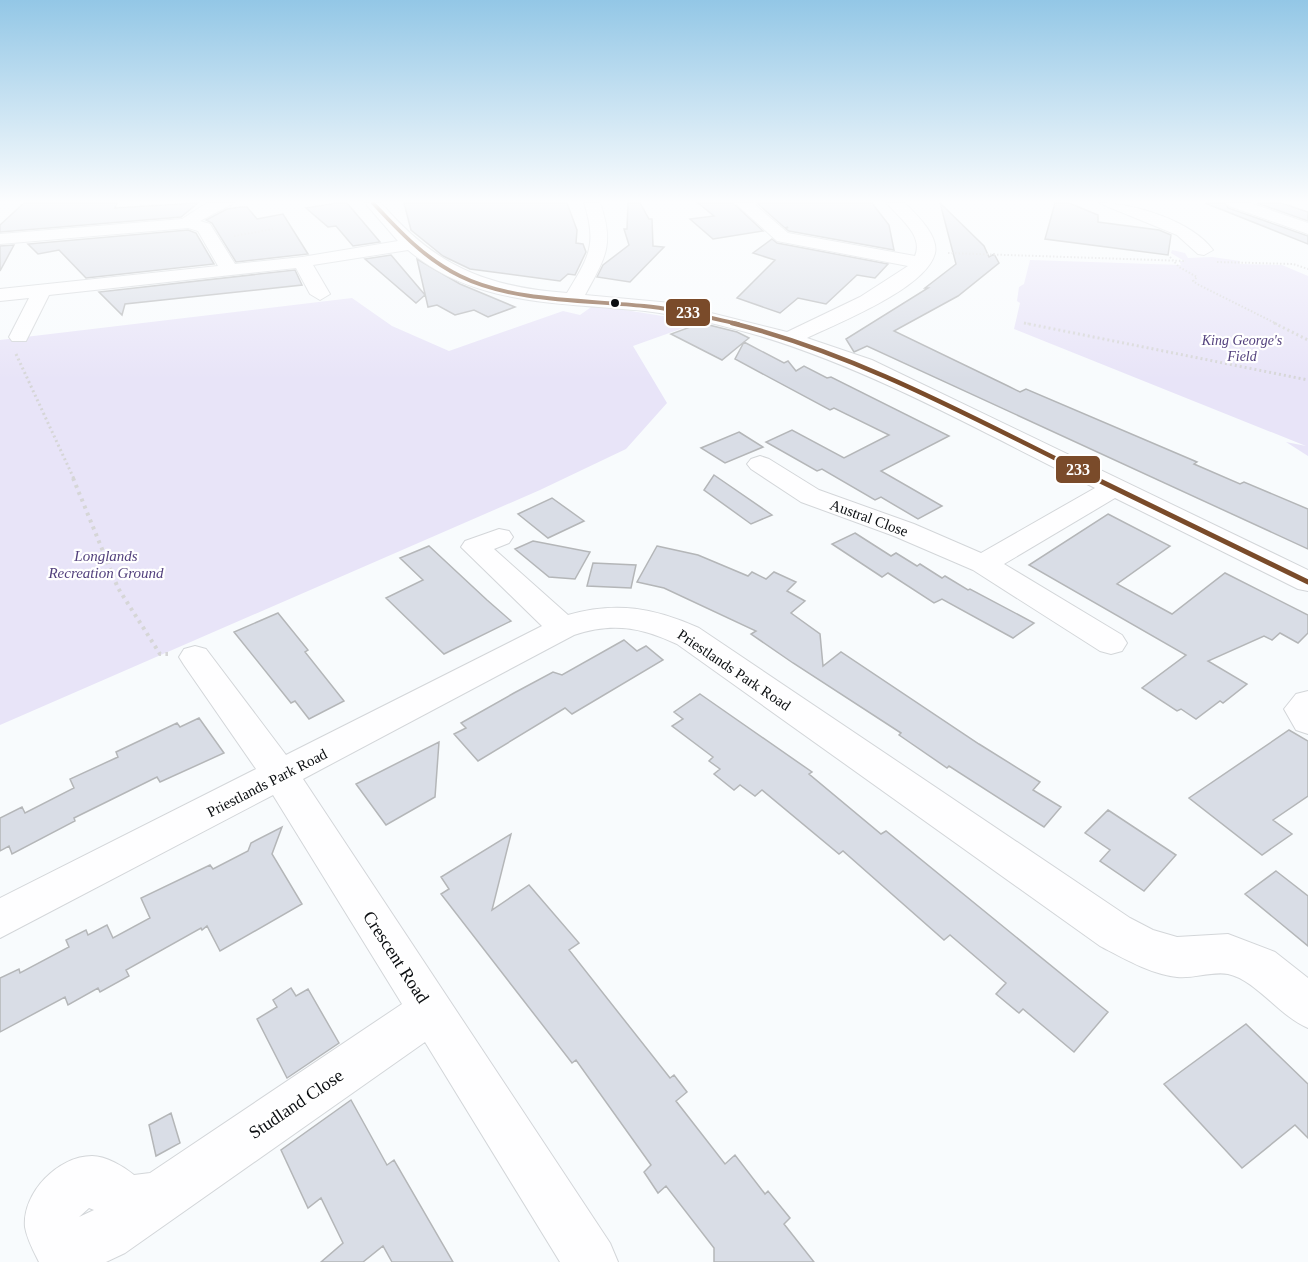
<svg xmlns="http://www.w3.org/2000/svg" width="1308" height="1262" font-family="'Times New Roman',serif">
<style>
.green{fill:#e8e4f8}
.building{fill:#d9dde6;stroke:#b4b6b8;stroke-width:1.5}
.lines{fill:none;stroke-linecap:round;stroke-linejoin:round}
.minor-casing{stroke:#d3d6d9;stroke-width:2}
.path-far2{stroke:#d6d6d7;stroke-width:2;stroke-dasharray:1.5 2;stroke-linecap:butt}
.path-far1{stroke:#d6d6d7;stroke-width:3;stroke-dasharray:2 3;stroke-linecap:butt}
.path{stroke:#d6d6d7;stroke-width:4;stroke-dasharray:3 4.5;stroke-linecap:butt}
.minor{fill:#fefeff;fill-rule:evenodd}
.bus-1-far2-casing{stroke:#fff;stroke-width:6}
.bus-1-far1-casing{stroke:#fff;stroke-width:8}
.bus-1-casing{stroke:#fff;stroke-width:10}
.bus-1-far2{stroke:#7a4b2a;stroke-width:4}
.bus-1-far1{stroke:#7a4b2a;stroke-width:4.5}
.bus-1{stroke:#7a4b2a;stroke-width:5}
.bus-dot{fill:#0b0e11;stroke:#fff;stroke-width:2}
.labels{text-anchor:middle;stroke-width:4.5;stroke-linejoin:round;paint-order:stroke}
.far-park-label{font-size:14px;font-style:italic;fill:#53417d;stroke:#fff}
.street-label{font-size:15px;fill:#0b0e11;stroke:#fff}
.park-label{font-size:15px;font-style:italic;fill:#53417d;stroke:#fff}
.near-street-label{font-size:18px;fill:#0b0e11;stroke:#fff}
.line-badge{stroke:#fff;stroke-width:2}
.badge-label{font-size:16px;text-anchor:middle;font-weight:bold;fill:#fff}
</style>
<rect width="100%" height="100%" fill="#f8fbfd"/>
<path class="green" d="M1172,250L1185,253L1188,258L1212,257L1240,261V264L1282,265L1308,276V456L1286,442L1306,446L1014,329L1020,303L1017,301L1019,287L1024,284L1030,260L1181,265L1179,261H1184L1171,253Z
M352,298L392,326L449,351L563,311L580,315L594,305L700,322L633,346L667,403L626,449L540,490L0,725V340Z"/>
<path class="building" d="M24,203H117L115,208L198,203L181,217L0,232V225Z
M337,203H347L380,242L353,246L336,226L328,227L306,208Z
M404,203H567L577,230L576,243L583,244L586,252L575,275L568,274L560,281L470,269L443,256L411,230Z
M628,203H640L649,219H652L653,246L664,247L630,282L597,277L603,265L629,245L624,229H627Z
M698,203H733L763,231L713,239L690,219L714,216Z
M757,203H872L889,225L894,250L789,231L786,229L788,227L785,228Z
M940,203L984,246L989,257L994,254L999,263L958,296L894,331L1008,386L1020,392L1026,389L1197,462L1194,464L1240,484L1244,482L1308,509V549L867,346L854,352L846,339L928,288H925L956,264Z
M1055,203H1069L1098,215V222L1159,230L1171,235L1168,255L1045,239Z
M1205,203H1225L1228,208L1308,236V244Z
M1257,203H1281L1308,212V221Z
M241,207H247L257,219L283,214L308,254L236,262L212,223L206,220L227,209Z
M188,230L196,233L214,264L86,278L59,250L38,254L28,244Z
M772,239L777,243L888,264L875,278L857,275L826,304L798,298L780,313L737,298L775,260L753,253Z
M14,245L0,271V246Z
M391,255L425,295L416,303L365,259Z
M417,259L460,284L515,307L488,317L474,310L455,315L437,305L428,307Z
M295,270L302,285L125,304L122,315L99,292Z
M701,323L737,332L749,338L744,342L784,363L788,361L796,371L804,366L827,378L831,377L949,436L881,471L942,506L918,519L881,497L875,500L822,469L817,471L766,442L792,430L844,458L889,435L834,408L830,410L735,359L744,342L722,360L671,334Z
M739,432L763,447L725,463L701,448Z
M714,475L772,515L751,524L704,490Z
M552,498L584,521L548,538L518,514Z
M1108,514L1170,546L1117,584L1172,614L1225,573L1308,615V633L1298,643L1280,633L1272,640L1264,636L1208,661L1247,684L1223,703L1220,701L1196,719L1181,709L1177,711L1142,688L1186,655L1029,565Z
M855,533L891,556L896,553L917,566L920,564L942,578L945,576L968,590L970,589L1034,623L1013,638L942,599L934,603L888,573L882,577L832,544Z
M533,541L590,552L575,579L549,577L515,549Z
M429,546L487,600L511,621L444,654L386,598L423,580L400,558Z
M657,546L698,555L748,576L752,572L766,579L774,572L796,582L787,591L805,601L791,613L820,634L823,666L841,652L979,744L1040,782L1033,790L1061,807L1044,827L949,766L947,768L899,735L901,733L793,663L751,634L756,631L664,588L637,582Z
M593,563L636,565L631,588L587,586Z
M278,613L308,650L305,652L344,701L309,719L295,701L291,703L234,632Z
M624,640L637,651L646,646L663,660L572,714L565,708L478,761L454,734L466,728L461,723L514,693L553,672L562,675Z
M700,694L812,772L809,774L881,834L886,831L1108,1012L1074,1052L1023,1009L1019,1013L996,994L1006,983L950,935L944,940L843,851L839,854L762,790L755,796L740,785L734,790L714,774L720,769L709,761L713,757L672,726L683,719L674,712Z
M199,718L224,753L160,782L157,777L74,818L75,821L12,854L9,846L0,851V818L22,807L25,813L74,788L70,779L118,757L116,752L177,723L180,727Z
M1289,730L1308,741V796L1273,820L1292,834L1262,855L1189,798Z
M439,742L435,797L386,825L356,784Z
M1108,810L1176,855L1144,891L1100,861L1110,850L1085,833Z
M282,827L272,854L302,904L220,951L207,926L202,930L201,928L126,970L129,976L100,992L98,988L68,1005L65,997L0,1032V978L19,969L20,973L69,947L66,940L86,930L88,935L107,925L113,938L150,918L141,898L210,865L213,869L248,851L251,843Z
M511,834L492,910L529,885L579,943L569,950L670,1078L674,1075L687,1092L676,1101L725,1164L735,1155L765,1194L768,1191L790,1218L784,1224L814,1262H714V1248L666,1186L658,1193L644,1172L651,1165L576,1060L572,1063L441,894L449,889L441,877Z
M1276,871L1308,896V946L1245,894Z
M291,988L296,996L308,989L339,1043L287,1078L257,1019L277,1007L273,1000Z
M1246,1024L1308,1084V1138L1295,1125L1242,1168L1164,1084Z
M351,1100L387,1165L394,1160L453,1262H392L383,1246L363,1262H321L343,1243L321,1198L308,1208L281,1150Z
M171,1113L180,1143L156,1156L149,1125Z"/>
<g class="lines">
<defs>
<path id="minor" d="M207,203H234L200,221L210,224L235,264L302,257L398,241L365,203H381C435,266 486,287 567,293C588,258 598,245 584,203H600C615,245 605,258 585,295L671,303L787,332L860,297L908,266L777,241L735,203H753L788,233L915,256C924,235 899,218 887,203H905C916,214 939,236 935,253C927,288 838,323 807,338L872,360L1308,570V591L1298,589L1115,498L1004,564L1122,635L1127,643L1122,651L1111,654L1100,651L973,570L894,536L801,502L751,469L747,464L751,459L760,456L769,459L819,490L914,524L981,553L1095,488C985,434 878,372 760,336C722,325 684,316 645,311C561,302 475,307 408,250L313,265L330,294L320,300L310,294L296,268L49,295L26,341H12L9,337L29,298L0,301V289L218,266L198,231L188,228L0,244V234L182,219Z
M1099,203C1134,203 1192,221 1213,250L1204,255L1198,254L1177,235Z
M1227,203H1250L1308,223V234L1229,206Z
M499,529L509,531L513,537L509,543L494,549L568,615C616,601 655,608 699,628L1130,918L1153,930L1177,937L1228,934L1275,952L1308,978V1028C1279,1016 1256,980 1228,974C1212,971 1193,979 1177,977C1150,974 1123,958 1100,946L677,644C641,627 612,622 574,635L303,779L610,1243L618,1262H560L425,1042L125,1253L106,1262H39C34,1252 27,1239 25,1227C22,1193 58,1156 92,1156C106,1156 123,1166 134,1175L150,1173L402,1004L273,795L0,938V898L256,769L184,665L179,657L184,649L195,646L206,649L286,755L542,626L461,547L465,541ZM89,1208L94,1210L79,1217Z
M1308,691V734L1296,730L1284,709L1296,694Z"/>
</defs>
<use href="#minor" class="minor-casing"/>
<path class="path-far2" d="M234,236L273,229
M948,253L1186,261
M1170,257L1179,267L1197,277L1193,281L1199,285L1277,324
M1217,262L1293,264L1308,269
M1024,323L1031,324"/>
<path class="path-far1" d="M1024,323L1308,380
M1274,323L1308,340
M16,354L74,479"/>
<path class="path" d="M73,478L118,588L160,654H168"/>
<use href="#minor" class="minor"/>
<defs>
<path id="bus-1-far2" d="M373,203C399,231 425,259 460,276C512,302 586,300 644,306C676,309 707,317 738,324"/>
<path id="bus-1-far1" d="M732,323C861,355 978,421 1097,479"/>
<path id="bus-1" d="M1094,478L1308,582"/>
</defs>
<use href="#bus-1-far2" class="bus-1-far2-casing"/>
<use href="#bus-1-far1" class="bus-1-far1-casing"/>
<use href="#bus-1" class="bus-1-casing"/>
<use href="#bus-1-far2" class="bus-1-far2"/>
<use href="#bus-1-far1" class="bus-1-far1"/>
<use href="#bus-1" class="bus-1"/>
</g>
<linearGradient id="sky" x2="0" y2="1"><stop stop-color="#93c7e6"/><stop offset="0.53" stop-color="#fcfdfe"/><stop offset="1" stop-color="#fcfdfe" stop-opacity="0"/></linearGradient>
<rect width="1308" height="380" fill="url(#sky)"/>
<circle class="bus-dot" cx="615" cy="303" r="5"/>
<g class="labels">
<g class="far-park-label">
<text x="1242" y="345">King George's<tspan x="1242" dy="16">Field</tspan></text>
</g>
<g class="street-label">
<text transform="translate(869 518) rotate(20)" y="5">Austral Close</text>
<text transform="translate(734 670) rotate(34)" y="5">Priestlands Park Road</text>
<text transform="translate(267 783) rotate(-27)" y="5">Priestlands Park Road</text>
</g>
<g class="park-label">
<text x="106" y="561">Longlands<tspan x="106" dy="17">Recreation Ground</tspan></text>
</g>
<g class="near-street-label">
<text transform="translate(396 957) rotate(57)" y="6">Crescent Road</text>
<text transform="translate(296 1104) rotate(-34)" y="6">Studland Close</text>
</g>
</g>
<g class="line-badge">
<rect x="665" y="298" width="46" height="29" rx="6" fill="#7a4b2a"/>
<rect x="1055" y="455" width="46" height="29" rx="6" fill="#7a4b2a"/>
</g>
<g class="badge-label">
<text x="688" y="318">233</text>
<text x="1078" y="475">233</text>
</g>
</svg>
